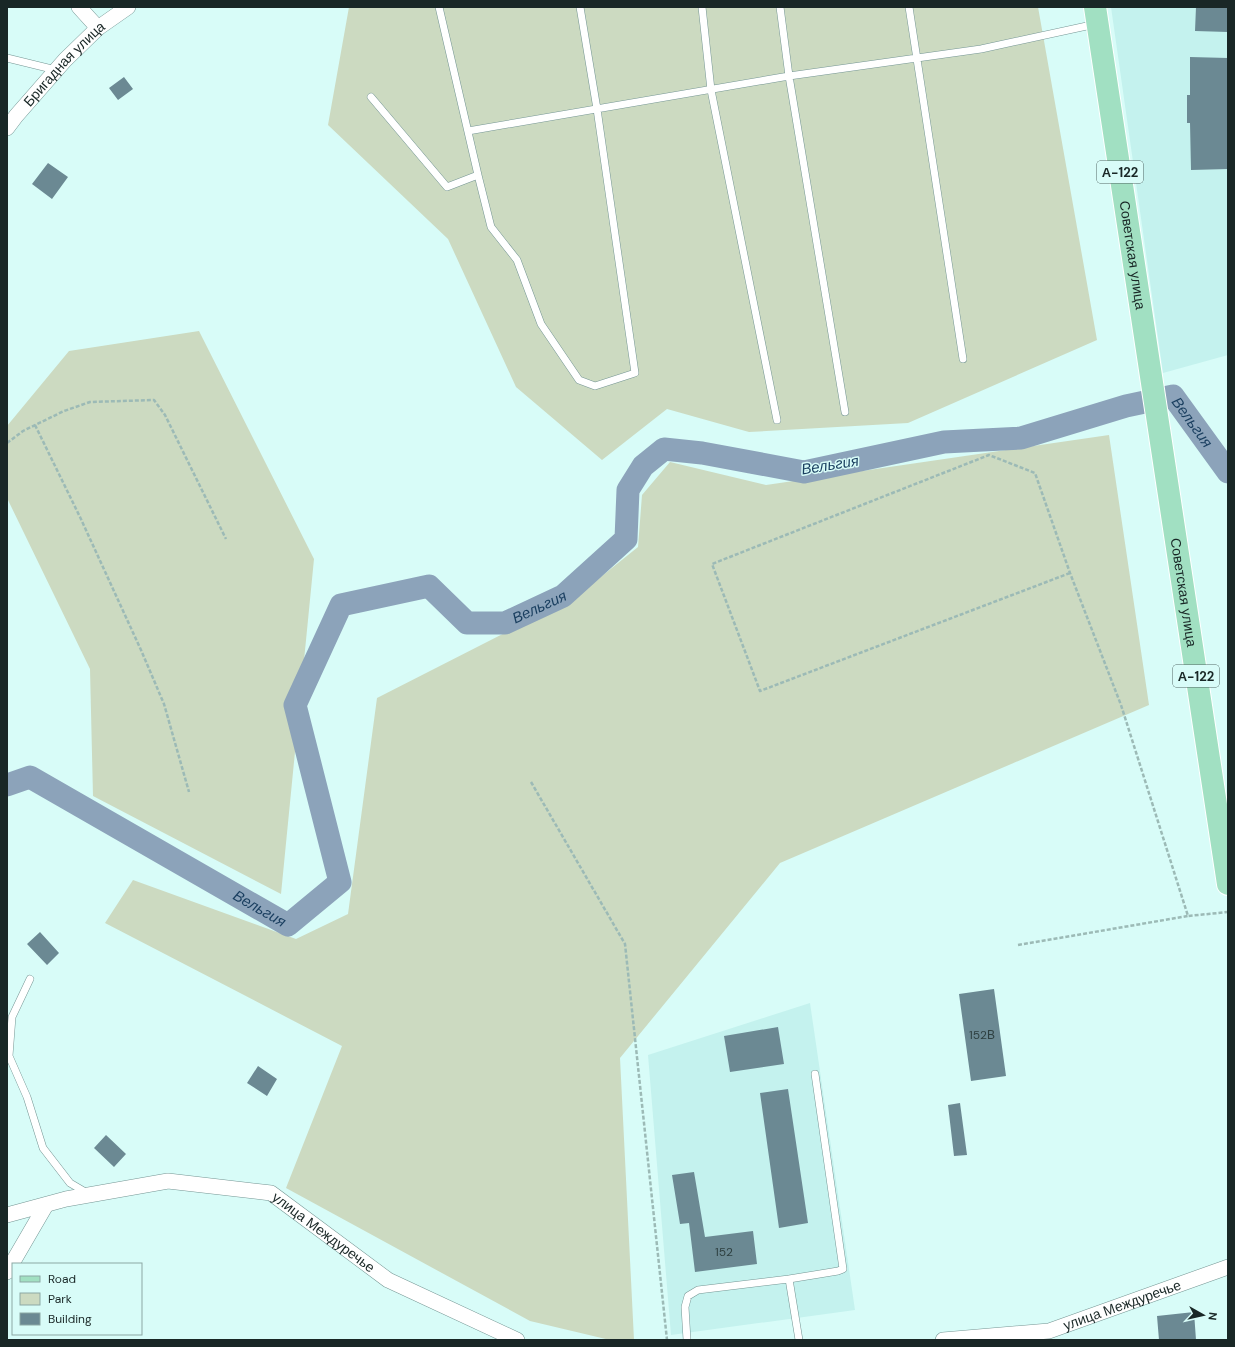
<svg xmlns="http://www.w3.org/2000/svg" width="1235" height="1347" font-family="'DM Sans',sans-serif">
<style>
.built{fill:#c4f2ee}
.green{fill:#ccdac1}
.lines{fill:none;stroke-linecap:round;stroke-linejoin:round}
.river{stroke:#8ca3ba;stroke-width:23}
.building{fill:#6b8993}
.service-casing{stroke:#759694;stroke-width:8}
.minor-casing{stroke:#759694;stroke-width:16}
.primary-casing{stroke:#fff;stroke-width:24}
.path{stroke:#9cbab6;stroke-width:2.5;stroke-dasharray:4 2;stroke-linecap:butt}
.service{stroke:#fff;stroke-width:7}
.minor{stroke:#fff;stroke-width:15}
.primary{stroke:#a1e0c2;stroke-width:22}
.labels{text-anchor:middle;stroke-width:3;stroke-linejoin:round;paint-order:stroke}
.number-label{font-size:12px;fill:#2e4041}
.shield{fill:#d8fcf8;stroke:#526765;stroke-width:1}
.shield-label{font-size:13px;font-weight:bold;fill:#192726}
.street-label{font-size:14px;fill:#192726;stroke:#d8fcf8}
.water-label{font-size:15px;font-style:italic;fill:#193e5f;stroke:#d8fcf8}
</style>
<rect width="100%" height="100%" fill="#d8fcf8"/>
<path class="built" d="M1111,7H1228V355L1163,373Z
M810,1003L855,1310L671,1335L648,1055Z"/>
<path class="green" d="M349,7H1038L1097,340L908,423L749,432L667,409L602,460L516,387L448,239L328,125Z
M199,331L314,559L281,894L93,796L90,669L7,498V426L69,351Z
M1109,435L1149,705L780,863L620,1058L634,1340H610L530,1321L286,1188L342,1046L105,923L133,880L296,939L348,914L377,698L577,596L638,547L642,495L670,462L766,485Z"/>
<g class="lines">
<path class="river" id="s1" d="M7,785L30,777L288,925L340,882L295,705L341,605L429,586L467,623H505L563,596L626,539L628,490L643,466L664,449L702,453L804,472L944,442L1021,438L1126,406L1173,396L1228,472"/>
</g>
<path class="building" d="M1196,7H1228V32L1195,31Z
M1190,57L1228,58V169L1191,170L1190,123H1187V95H1190Z
M124,77L133,89L118,100L109,88Z
M48,163L68,177L52,199L32,184Z
M40,932L59,953L47,965L27,944Z
M994,989L1006,1076L971,1081L959,994Z
M778,1027L784,1064L730,1072L724,1036Z
M258,1066L277,1079L267,1096L247,1083Z
M788,1089L808,1223L779,1228L760,1093Z
M960,1103L967,1155L954,1156L948,1105Z
M106,1135L126,1154L114,1167L94,1148Z
M694,1172L705,1237L753,1231L757,1264L695,1272L689,1223L680,1224L672,1175Z
M1194,1312L1196,1340H1159L1157,1316Z"/>
<g class="lines">
<defs>
<path id="service" d="M702,7L711,90L777,420
M780,7L789,76L845,412
M909,7L963,359
M7,58L56,70
M371,97L447,187L478,175L439,7
M468,131L789,76L981,49L1096,24
M478,175L491,227L517,260L541,324L579,380L595,386L635,373L597,109L580,7
M30,979L12,1017L9,1056L27,1097L43,1148L70,1183L87,1193
M789,1279L838,1271L843,1269L815,1074
M687,1340L685,1307L688,1296L698,1290L789,1279L799,1340"/>
<g id="minor">
<path d="M79,7L98,28"/>
<path id="s2" d="M7,128L16,116L65,60L98,28L128,7"/>
<path id="s3" d="M7,1215L66,1199L168,1181L271,1193L388,1280L517,1340"/>
<path d="M7,1272L46,1205"/>
<path id="s4" d="M943,1340L1049,1331L1228,1267"/>
</g>
<g id="primary">
<path id="s5" d="M1095,7L1228,884"/>
</g>
</defs>
<use href="#service" class="service-casing"/>
<use href="#minor" class="minor-casing"/>
<use href="#primary" class="primary-casing"/>
<path class="path" d="M35,425L80,517L141,650L164,704L189,792
M7,443L23,431L64,411L90,402L154,400L165,415L226,539
M1070,573L760,691L712,564L989,455L1035,473L1070,573L1121,705L1188,916L1228,912
M531,782L625,944L667,1340
M1018,945L1188,916"/>
<use href="#service" class="service"/>
<use href="#minor" class="minor"/>
<use href="#primary" class="primary"/>
</g>
<g class="labels">
<g class="number-label">
<text x="982" y="1039">152В</text>
<text x="724" y="1256">152</text>
</g>
<g class="shield">
<rect x="1097" y="161" width="46" height="22" rx="3"/>
<rect x="1173" y="665" width="46" height="22" rx="3"/>
</g>
<g class="shield-label">
<text x="1120" y="177">А-122</text>
<text x="1196" y="681">А-122</text>
</g>
<g class="street-label">
<text dy="5" stroke="none"><textPath href="#s2" startOffset="86">Бригадная улица</textPath></text>
<text dy="5" stroke="none"><textPath href="#s5" startOffset="251">Советская улица</textPath></text>
<text dy="5" stroke="none"><textPath href="#s5" startOffset="592">Советская улица</textPath></text>
<text dy="5" stroke="none"><textPath href="#s3" startOffset="334">улица Междуречье</textPath></text>
<text dy="5" stroke="none"><textPath href="#s4" startOffset="184">улица Междуречье</textPath></text>
</g>
<g class="water-label">
<text dy="5" stroke="none"><textPath href="#s1" startOffset="1669">Вельгия</textPath></text>
<text transform="translate(830 465) rotate(-9)" y="5">Вельгия</text>
<text dy="5" stroke="none"><textPath href="#s1" startOffset="901">Вельгия</textPath></text>
<text dy="5" stroke="none"><textPath href="#s1" startOffset="289">Вельгия</textPath></text>
</g>
</g>
<rect width="1235" height="1347" fill="none" stroke="#192726" stroke-width="16"/>
<rect x="12" y="1263" width="130" height="72" fill="#d8fcf8" stroke="#8ca7a4"/>
<rect x="20" y="1276" width="20" height="6" fill="#a1e0c2" stroke="#8ca7a4"/>
<text x="48" y="1283" font-size="12" fill="#192726">Road</text>
<rect x="20" y="1293" width="20" height="12" fill="#ccdac1" stroke="#8ca7a4"/>
<text x="48" y="1303" font-size="12" fill="#192726">Park</text>
<rect x="20" y="1313" width="20" height="12" fill="#6b8993" stroke="#8ca7a4"/>
<text x="48" y="1323" font-size="12" fill="#192726">Building</text>
<g transform="translate(1203 1315) rotate(98)" stroke="#d8fcf8" stroke-width="3" paint-order="stroke">
<path d="M0-3L7 15L0 10L-7 15Z" fill="#192726"/>
<text y="-6" font-size="11" font-weight="bold" text-anchor="middle" fill="#192726">N</text>
</g>
</svg>
